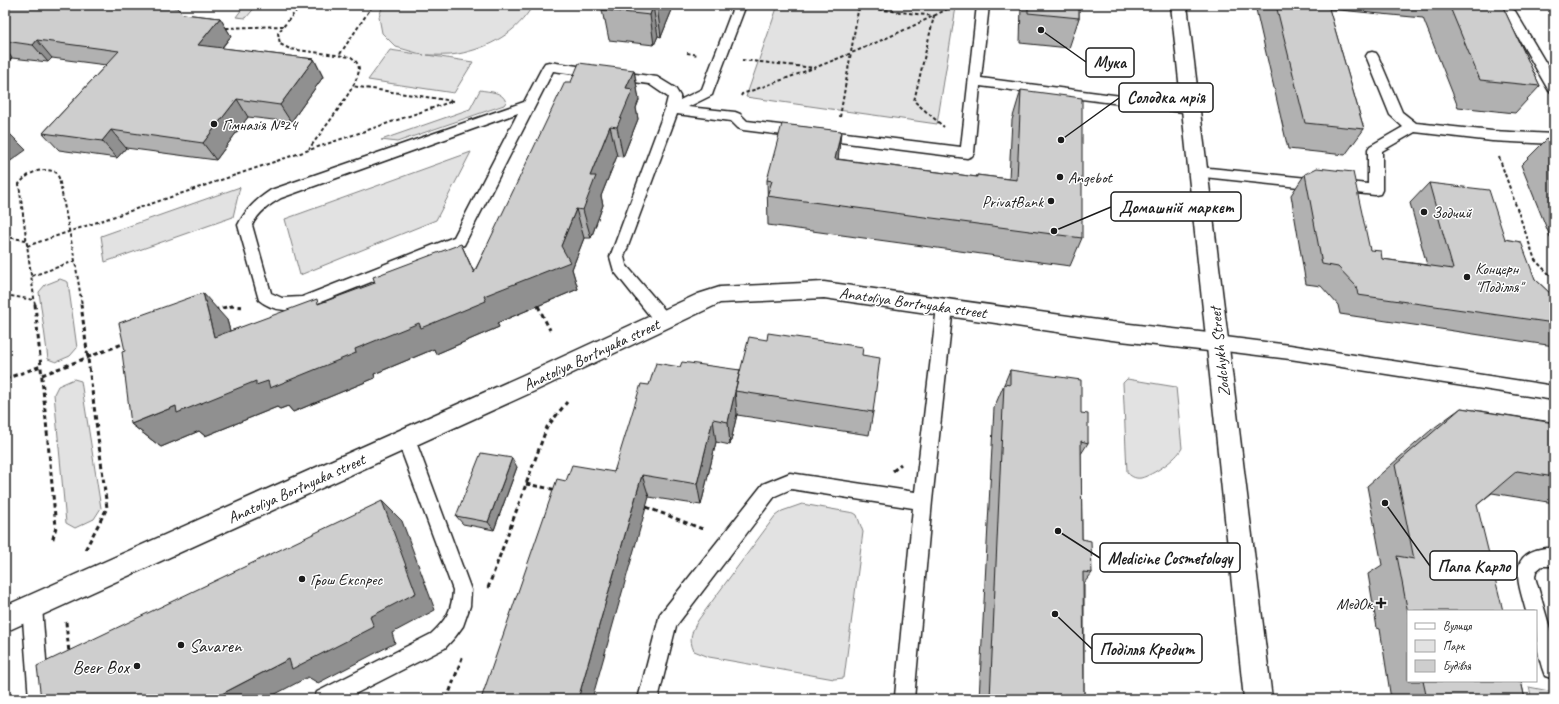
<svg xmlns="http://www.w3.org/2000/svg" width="1559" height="704" font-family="Caveat,sans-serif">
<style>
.green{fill:#e2e2e2;stroke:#7f7f7f}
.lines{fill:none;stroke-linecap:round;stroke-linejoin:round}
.lane-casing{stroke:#1c1c1c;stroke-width:3}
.street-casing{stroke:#1c1c1c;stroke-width:3}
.secondary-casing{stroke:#1c1c1c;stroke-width:3}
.path-far1{stroke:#1c1c1c;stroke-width:2;stroke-dasharray:3.5 2.5;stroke-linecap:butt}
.path{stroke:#1c1c1c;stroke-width:3;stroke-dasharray:4.5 3.5;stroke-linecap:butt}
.lane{fill:#fff;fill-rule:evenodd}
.street{fill:#fff;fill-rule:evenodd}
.secondary{fill:#fff;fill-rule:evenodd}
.wall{fill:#b1b1b1;stroke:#1c1c1c}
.shaded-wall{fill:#909090;stroke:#1c1c1c}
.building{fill:#cecece;stroke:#1c1c1c}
.poi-dot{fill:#1c1c1c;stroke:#fff;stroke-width:1.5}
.labels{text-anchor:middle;stroke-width:3;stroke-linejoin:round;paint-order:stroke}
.poi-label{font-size:16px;fill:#1c1c1c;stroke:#fff;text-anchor:start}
.street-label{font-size:16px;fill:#1c1c1c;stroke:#fff}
.near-poi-label{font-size:19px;fill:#1c1c1c;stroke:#fff;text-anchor:start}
.leader{fill:none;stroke:#1c1c1c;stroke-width:1.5}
.callout-dot{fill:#1c1c1c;stroke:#fff;stroke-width:1.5}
.callout{fill:#fff;stroke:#1c1c1c;stroke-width:1.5}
.callout-label{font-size:17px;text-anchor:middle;font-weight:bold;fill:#1c1c1c}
</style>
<rect width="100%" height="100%" fill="#fff"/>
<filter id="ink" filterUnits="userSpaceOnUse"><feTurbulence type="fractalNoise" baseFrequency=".025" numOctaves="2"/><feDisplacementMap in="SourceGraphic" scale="8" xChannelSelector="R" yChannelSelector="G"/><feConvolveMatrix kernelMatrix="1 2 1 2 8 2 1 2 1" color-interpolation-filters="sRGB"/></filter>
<g filter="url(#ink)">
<path class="green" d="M245,5H257L246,18L236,17Z
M383,5H533C517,33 489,48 458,54C448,56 437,55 427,55L473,62L454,93L368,80L390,50L424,55L396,47L382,33L379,17Z
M778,5H942L956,7L937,124L746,97Z
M480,90C490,92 502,91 506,102L504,105L397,142L381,140L470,109Z
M471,152L436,220L300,275L285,219Z
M240,187L233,217L105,262L101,236Z
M60,279L68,282L77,348L70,356L56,362L48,359L39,292L45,285Z
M74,379L81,381L101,508L94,519L75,528L66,523L54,394L58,386Z
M1127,379L1176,387L1182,448C1177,459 1153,475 1141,478C1135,479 1130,476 1127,472L1123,383Z
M802,504L854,513L857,515L863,532L844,678L834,679L709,657L694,651C688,639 692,630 699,619L775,516L782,511Z
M1529,687L1554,692V699H1532Z"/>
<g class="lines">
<defs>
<path id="lane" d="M734,5H746L713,92L712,95L688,107L735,112L740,114L747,121L961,147L977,5H989L981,78L1191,105L1196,106L1198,109L1196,112L1191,113L980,86L974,153L972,156L967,158L743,130L738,128L731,121L677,114L624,257L626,265L669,315L671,320L669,325L663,326L657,325L614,271L610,257L665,109L668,97L649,84L553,71L464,245L303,309C286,311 273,311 259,300L238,225C246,209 256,200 271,190L524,102L543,66L545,63L549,62L657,77L675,88L680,96V100L702,89ZM518,113L454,237L302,297L282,298L271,293L252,225C259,212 269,205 281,198Z
M1489,5H1504L1515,11L1554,77V92L1549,91L1506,16L1491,8Z
M1372,52L1376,53L1378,56L1402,112L1416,123L1492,131L1554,134V144L1492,141L1415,132L1382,151V190L1380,194L1375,195L1194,176L1192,172L1194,168L1199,167L1368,184V149L1370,146L1403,127L1390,115L1366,56L1368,53Z
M945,301L950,303L953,307L932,501L914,699H896L895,696L913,508L791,489L775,496L676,626L658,699H638L660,614L763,484L790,473L915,492L937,307L940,303Z
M1217,336L1290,345L1554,386V400L1290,359L1217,350L1211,348L1209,343L1211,338Z
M406,431L412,434L415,439L471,590L470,606L463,626L455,637L445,648L345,699H314L317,692L431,634C446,620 452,611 453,590L397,439L400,434Z
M1546,548H1554V566H1542L1536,571L1535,577L1554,642V679L1545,676C1536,653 1536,635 1536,611H1526C1519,584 1505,553 1546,548Z
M32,597L39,600L42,607L49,699H29L22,607L25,600Z"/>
<path id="street" d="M824,282L1112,322L1217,334L1225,337L1228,343L1225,349L1217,352L1112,340L824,298L720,303L537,390L5,632V606L521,376L698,294L720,287Z"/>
<path id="secondary" d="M1171,5H1187L1272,699H1244Z"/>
</defs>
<use href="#lane" class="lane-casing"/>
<use href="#street" class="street-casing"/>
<use href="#secondary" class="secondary-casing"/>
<path class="path-far1" d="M301,5L278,33L280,44L290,49L351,57C355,60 359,64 359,70C357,88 321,132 309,149
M856,5L859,7L934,16L914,101L944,127
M226,28L283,26
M687,53L698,55
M340,54L373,5
M742,60L815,68
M741,96L742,94C815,69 886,41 955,5
M840,117L859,5
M1499,157L1535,260L1554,279
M5,237L26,240
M27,246L453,101L352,86
M32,276L75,261
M5,295L34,300
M35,305L19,184C29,172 41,167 56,172L59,178L75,261L82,305"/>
<path class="path" d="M35,304L56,527L52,542
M81,304L107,508L84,552
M538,306L550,330
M214,310L231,306L245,307
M42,375L125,343
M5,379L41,366
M893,471L901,464
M526,484L557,490
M646,507L705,530
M488,588L547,427L567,402
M66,622L69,653
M447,699L463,655"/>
<use href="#lane" class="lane"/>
<use href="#street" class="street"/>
<use href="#secondary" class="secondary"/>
</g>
<path class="wall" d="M5,5L183,14L220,18L231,36L222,48L314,59L323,77L291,122L248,117L216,160L126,148L117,158L59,150L43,133L106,65L52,58L48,62L12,58L5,65Z
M601,5H674L661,37L658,36L654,45L609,40L605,20H604Z
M1021,5H1079V18L1069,48L1020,43Z
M1255,5H1502L1540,86L1515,113L1458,107L1423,18L1329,9L1364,129L1345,155L1288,149Z
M634,70L639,100L636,108L638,119L623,157L617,156L601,196L603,205L591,238H584L572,269L578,289L497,323L499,327L436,354L434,349L374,374L375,378L293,412L288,406L280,409L277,407L205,436L199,431L161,447L131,424L227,320L230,331L320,303L474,272L571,82Z
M1021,90L1082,238L1070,266L768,225L767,180L841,131L838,159L977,177V175L1009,179L1012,120Z
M1554,132V239H1551L1521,165Z
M1305,174L1370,250L1382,259L1427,265L1410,203L1429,183L1505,239L1535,279L1554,297V346L1340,314L1338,305L1321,286L1306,284L1291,195Z
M862,355L873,412L869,435L737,415V414L730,445L716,442L701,505L649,497L566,481L614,472L649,385L680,367L740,370Z
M1010,370L1081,413L1088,443L1081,454L1082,539L1092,573L1084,583V699H979L994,408Z
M1461,408L1552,422L1554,421V503L1492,493L1477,505L1408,611V681H1521L1525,699H1391L1380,629L1377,628L1368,574L1382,565L1367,486L1431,430Z
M517,467L494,530L463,524L456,516Z"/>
<path class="shaded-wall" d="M658,5H674L661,37L657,6Z
M653,6L658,36L654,45L650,15Z
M220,18L231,36L210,62L198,45Z
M37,40L52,58L48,62L33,45Z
M5,49L12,58L5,65Z
M314,59L323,77L291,122L280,105Z
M634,70L639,100L636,108L638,119L623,157L617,127L626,88Z
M237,99L248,117L216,160L203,143Z
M610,126L617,156L601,196L603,205L591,238L583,210L590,176Z
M111,130L126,148L117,158L102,141Z
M841,131L838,161L835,159Z
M9,133L26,150L5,165V135Z
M576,209L584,238L572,269L578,289L497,323L499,327L436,354L434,349L374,374L375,378L293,412L288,406L280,409L277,407L205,436L199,431L161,447L131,424L176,406L256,381H268L355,349L474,273L461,244L485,296L561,246Z
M203,293L227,320L239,363L214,337Z
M735,391L737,414L730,445L728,422Z
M713,419L716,442L701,505L697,484Z
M512,458L517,467L494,530L488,522Z
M642,475L649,497L592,699H578Z
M382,501L402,521L435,610L392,633L395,643L318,683L308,677L266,699H212L370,617Z"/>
<path class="building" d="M5,5L171,6L177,8L183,14L220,18L198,45L314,59L280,105L237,99L203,143L111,130L102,141L43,133L119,51L37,40L33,45L5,41Z
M605,5H658L657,6H653L650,15L603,10Z
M1028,5H1079V18L1028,13Z
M1276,5H1328L1364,129L1305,123Z
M1449,5H1502L1540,86L1480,80Z
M579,63L634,70L626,88L633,89L617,127L610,126L590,176H596L583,210L576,209L561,246L570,262L484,296L486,301L421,328L419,323L355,349L356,353L270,388L268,381L256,385V381L177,413L176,406L131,424L122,352L125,351L119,323L203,293L214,337L317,299L318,304L375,283L373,277L461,244L474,273L565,82H571Z
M1021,90L1082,98V238L767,196L772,181L767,180L782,124L841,131L835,159L977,177V175L1017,180Z
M5,132L9,133L5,135Z
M1550,135L1554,136V144Z
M1317,168L1353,172L1370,250L1381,251L1382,259L1453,269L1429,183L1489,190L1505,239L1521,242L1535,279L1554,297V323L1358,295L1356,286L1338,267L1322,264L1305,174Z
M768,333L863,347L862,355L880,358L873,412L735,391L749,337L767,340Z
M682,362L740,370L728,422L713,419L697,484L642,475L578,699H481L557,479L566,481L572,465L614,472L641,384L649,385L656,363L680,367Z
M1010,370L1081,380V413L1088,414V443L1081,441L1082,539L1091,541L1092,573L1083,572L1084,699H990L1004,384L1010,385Z
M1461,408L1554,423V477L1517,471L1477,505L1503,611H1408V613L1397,556L1414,559L1395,465Z
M481,453L512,458L488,522L456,516Z
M382,501L416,593L370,617L374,627L292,669L289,659L212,699H41L37,666Z
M1423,681H1521L1525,699H1427Z"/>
</g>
<g class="poi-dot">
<circle cx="214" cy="124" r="4"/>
<circle cx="1060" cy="177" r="4"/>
<circle cx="1051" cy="201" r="4"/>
<circle cx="1424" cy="212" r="4"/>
<circle cx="1467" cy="277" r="4"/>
<circle cx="302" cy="579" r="4"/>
<path d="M1379 597h4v4h4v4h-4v4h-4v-4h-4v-4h4z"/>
<circle cx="181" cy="645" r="4"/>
<circle cx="137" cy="666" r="4"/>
</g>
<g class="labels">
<g class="poi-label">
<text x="222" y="130">Гімназія №24</text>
<text x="1068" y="183">Angebot</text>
<text x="1043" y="207" text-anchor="end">PrivatBank</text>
<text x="1432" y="218">Зодчий</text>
<text x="1475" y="274">Концерн<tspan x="1475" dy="18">"Поділля"</tspan></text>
<text x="310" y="585">Грош Експрес</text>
<text x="1372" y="609" text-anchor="end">МедОк</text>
</g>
<g class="street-label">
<text transform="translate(913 302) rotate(8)" y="6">Anatoliya Bortnyaka street</text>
<text transform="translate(1219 352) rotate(-96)" y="6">Zodchykh Street</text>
<text transform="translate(591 354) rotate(-25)" y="6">Anatoliya Bortnyaka street</text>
<text transform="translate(296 488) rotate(-24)" y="6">Anatoliya Bortnyaka street</text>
</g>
<g class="near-poi-label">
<text x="189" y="652">Savaren</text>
<text x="129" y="673" text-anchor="end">Beer Box</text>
</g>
</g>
<path class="leader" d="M1041 30L1086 62M1061 140L1119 98M1054 231L1111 207M1058 531L1100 558M1385 503L1430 566M1055 614L1092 649"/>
<g class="callout-dot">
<circle cx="1041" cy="30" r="4"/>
<circle cx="1061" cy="140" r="4"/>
<circle cx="1054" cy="231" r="4"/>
<circle cx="1058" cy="531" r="4"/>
<circle cx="1385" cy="503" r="4"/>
<circle cx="1055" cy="614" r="4"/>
</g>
<g class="callout">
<rect x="1086" y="48" width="48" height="29" rx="4"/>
<rect x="1119" y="83" width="94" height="29" rx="4"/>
<rect x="1111" y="192" width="130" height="29" rx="4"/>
<rect x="1100" y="543" width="140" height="29" rx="4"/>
<rect x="1430" y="551" width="87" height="29" rx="4"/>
<rect x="1092" y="634" width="110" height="29" rx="4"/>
</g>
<g class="callout-label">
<text x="1110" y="68">Мука</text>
<text x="1166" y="103">Солодка мрія</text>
<text x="1176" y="213">Домашній маркет</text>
<text x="1170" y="564">Medicine Cosmetology</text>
<text x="1474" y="572">Папа Карло</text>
<text x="1147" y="655">Поділля Кредит</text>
</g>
<rect width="1559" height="704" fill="none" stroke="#fff" stroke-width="20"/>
<rect x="10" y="10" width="1539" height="684" fill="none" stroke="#1c1c1c" stroke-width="1.5" filter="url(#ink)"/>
<rect x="1407" y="610" width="130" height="72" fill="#ffffff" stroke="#a4a4a4"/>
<rect x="1415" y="623" width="20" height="6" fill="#ffffff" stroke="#a4a4a4"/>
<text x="1443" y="630" font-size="12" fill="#1c1c1c">Вулиця</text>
<rect x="1415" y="640" width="20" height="12" fill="#e2e2e2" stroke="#a4a4a4"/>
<text x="1443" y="650" font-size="12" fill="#1c1c1c">Парк</text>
<rect x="1415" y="660" width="20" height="12" fill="#cecece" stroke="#a4a4a4"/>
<text x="1443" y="670" font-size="12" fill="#1c1c1c">Будівля</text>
</svg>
